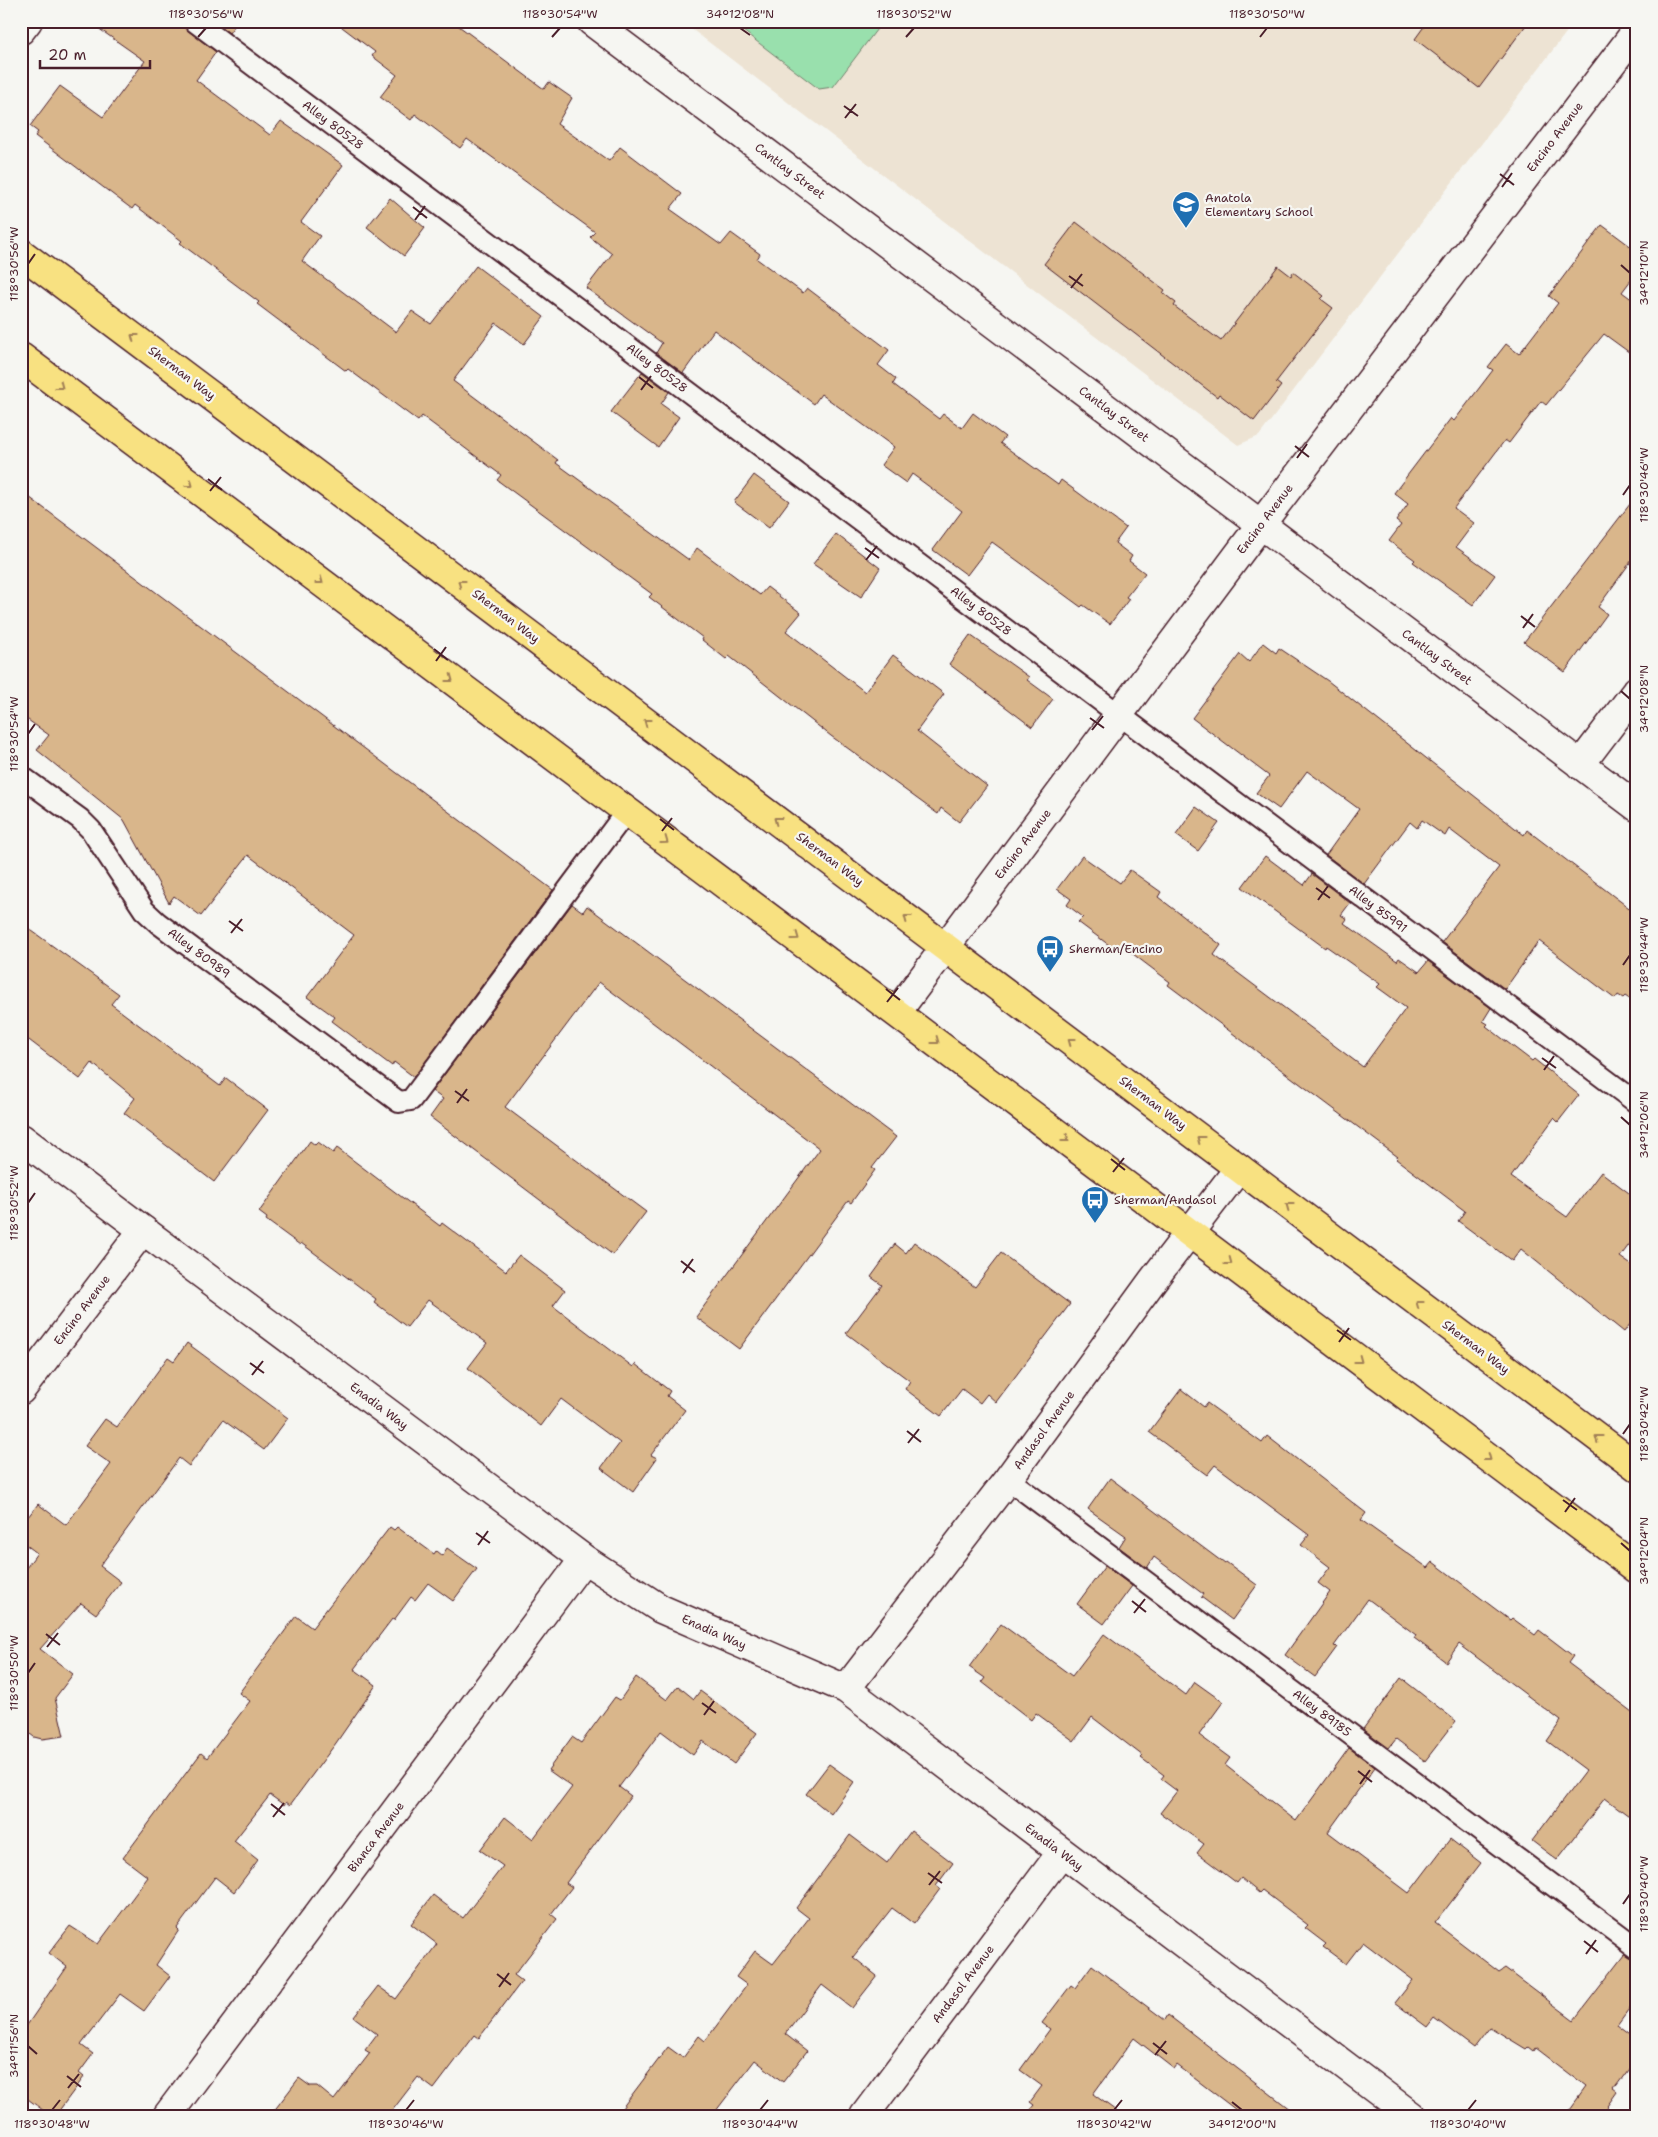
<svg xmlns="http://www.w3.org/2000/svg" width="1658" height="2137" font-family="'Shantell Sans',sans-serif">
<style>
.built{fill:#ede3d3}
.green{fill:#99e0ad;stroke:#72806c}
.building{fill:#d9b68b;stroke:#4a1f2b}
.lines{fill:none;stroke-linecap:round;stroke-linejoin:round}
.lane-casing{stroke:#4a1f2b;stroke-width:24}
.street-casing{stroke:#4a1f2b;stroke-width:31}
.secondary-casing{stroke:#4a1f2b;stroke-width:31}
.primary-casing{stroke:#4a1f2b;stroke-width:31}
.lane{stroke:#f6f6f2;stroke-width:20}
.street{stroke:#f6f6f2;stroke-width:28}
.secondary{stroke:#f6f6f2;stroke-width:28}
.primary{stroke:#f8e181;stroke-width:28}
.oneway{stroke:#a18056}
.ticks{fill:none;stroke:#4a1f2b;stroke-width:2}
.labels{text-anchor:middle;stroke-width:4.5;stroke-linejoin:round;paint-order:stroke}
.street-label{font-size:12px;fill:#4a1f2b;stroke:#f6f6f2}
.poi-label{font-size:12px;fill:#4a1f2b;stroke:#f6f6f2;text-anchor:start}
.neatline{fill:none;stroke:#4a1f2b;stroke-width:2}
.ticks-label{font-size:12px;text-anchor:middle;fill:#4a1f2b}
</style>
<rect width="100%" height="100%" fill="#f6f6f2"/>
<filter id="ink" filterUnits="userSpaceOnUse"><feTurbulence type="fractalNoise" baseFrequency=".02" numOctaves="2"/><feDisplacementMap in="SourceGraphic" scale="10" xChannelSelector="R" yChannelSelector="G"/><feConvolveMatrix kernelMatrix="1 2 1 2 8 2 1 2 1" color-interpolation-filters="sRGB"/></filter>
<g filter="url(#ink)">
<path class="built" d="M681,21H1575L1259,436L1238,445Z"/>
<path class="green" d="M730,21H883L833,87L819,89Z"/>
<path class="building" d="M88,21H182L187,30L216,52L196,80L270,135L281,121L343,165L301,222L320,236L302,261L396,332L412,311L431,324L476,266L544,317L524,344L496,323L453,381L558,460L556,463L689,560L697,548L760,595L767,587L801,613L786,631L865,692L893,655L944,694L917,731L987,786L959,822L941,808L938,814L831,736L729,656L726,659L702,640L703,638L649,597L652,594L497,480L501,475L422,416L418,421L348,369L346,371L257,304L259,302L180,243L182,241L135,205L132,209L35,136L38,132L30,126L60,86L103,117L145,61Z
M214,21H238L229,33Z
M334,21H452L544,89L549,82L572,98L557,124L609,161L620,147L682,194L670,209L721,245L731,233L760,254L757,259L803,293L807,288L889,350L878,365L896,379L893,384L939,419L943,414L962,428L973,413L1005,437L1000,443L1058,485L1061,480L1126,528L1115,543L1132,556L1129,561L1145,573L1126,597L1129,599L1110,624L1083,605L1081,607L992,542L967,575L933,550L962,511L912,474L906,483L881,465L894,447L821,394L814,404L714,330L683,373L656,353L662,343L586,288L612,254L590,237L595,232L467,139L460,148L415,114L411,120L380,97L397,75L372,56L375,52Z
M1428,21H1529L1479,88L1415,39Z
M390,198L425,228L404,256L367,227Z
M1076,222L1165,290L1163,293L1176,303L1174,306L1221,341L1278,266L1291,276L1293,272L1324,296L1321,299L1333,308L1276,382L1281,386L1254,421L1219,394L1217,397L1044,264Z
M1602,225L1637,251V272L1622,292L1637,303V358L1604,334L1546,405L1541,401L1509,443L1505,440L1454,508L1474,523L1456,547L1495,575L1473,605L1413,562L1415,560L1389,541L1401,525L1396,521L1408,504L1394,493L1451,418L1454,421L1493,370L1488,367L1506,344L1519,354L1558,303L1549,296Z
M642,372L669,392L661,404L679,417L658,447L611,412Z
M754,475L789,501L769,528L734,502Z
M21,491L553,890L414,1077L394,1062L392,1066L332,1021L335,1017L307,997L354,935L248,855L201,916L174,896L169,903L124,820L37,750L49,735L21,715Z
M1637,495V553L1598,607L1607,614L1565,672L1524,642Z
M836,534L880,568L861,597L813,564Z
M970,635L1029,677L1027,680L1053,699L1032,727L949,664Z
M1263,643L1276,653L1279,648L1328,681L1524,835L1527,830L1637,914V1004L1625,996L1623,998L1618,995L1615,999L1539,941L1505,989L1442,942L1499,867L1449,829L1445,836L1422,820L1417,828L1410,822L1364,884L1326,855L1359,809L1307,771L1279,809L1256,793L1269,776L1192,718L1240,654L1249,662Z
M1196,807L1219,823L1198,851L1176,835Z
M1082,856L1120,883L1130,870L1161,892L1158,897L1221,945L1214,955L1363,1067L1406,1008L1377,987L1380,984L1326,946L1325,948L1242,887L1265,856L1304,885L1312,874L1350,903L1341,915L1347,919L1344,923L1397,961L1399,958L1419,972L1428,961L1491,1008L1483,1021L1488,1024L1486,1026L1532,1061L1534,1059L1579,1095L1558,1122L1554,1118L1511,1177L1567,1217L1601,1172L1637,1199V1234L1620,1257L1637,1269V1315L1624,1332L1521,1249L1512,1261L1458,1221L1465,1211L1396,1159L1398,1157L1168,985L1170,982L1121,945L1117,951L1078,922L1083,917L1067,905L1071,899L1057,889Z
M572,904L583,912L587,906L896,1137L872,1168L875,1170L851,1203L848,1201L739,1349L696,1317L820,1149L599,982L505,1107L646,1212L613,1255L430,1117L443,1099L432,1091Z
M21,923L119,994L111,1004L220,1086L226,1078L268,1110L214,1182L124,1113L135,1098L92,1063L80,1079L21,1034Z
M310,1141L315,1145L318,1142L333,1153L337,1148L440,1226L442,1223L506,1271L519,1255L565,1290L553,1306L633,1367L635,1364L670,1391L667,1396L685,1410L651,1455L657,1458L633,1492L601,1468L620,1443L561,1399L541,1426L468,1368L487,1343L428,1300L407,1327L374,1302L376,1299L301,1243L300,1245L266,1220L267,1218L259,1212Z
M914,1242L975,1287L1001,1253L1070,1304L996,1402L987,1394L980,1403L962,1389L941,1416L905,1389L910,1381L846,1333L882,1285L871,1277L895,1244L906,1253Z
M187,1343L288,1418L264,1450L223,1420L189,1466L179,1458L100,1566L121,1582L96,1614L81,1603L40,1649L73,1674L55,1698L64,1736L42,1739L34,1737L21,1727V1575L37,1553L21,1541V1526L38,1504L66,1525L111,1464L85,1446L105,1419L117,1427L168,1357L174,1361Z
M1181,1389L1204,1407L1207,1403L1262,1443L1267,1436L1366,1513L1361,1520L1428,1568L1433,1562L1510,1620L1512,1618L1535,1635L1539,1630L1573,1656L1568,1663L1637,1715V1822L1605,1798L1557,1860L1532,1841L1586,1770L1547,1741L1561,1721L1459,1644L1446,1662L1414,1638L1416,1635L1368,1599L1334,1646L1337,1647L1315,1677L1285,1655L1330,1592L1318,1583L1330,1567L1301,1545L1309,1535L1215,1465L1207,1475L1149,1432Z
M1110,1478L1225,1564L1226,1562L1257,1585L1232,1620L1201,1597L1203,1594L1154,1557L1147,1568L1119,1547L1126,1536L1088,1509Z
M390,1527L394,1530L397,1527L434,1554L436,1551L442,1556L447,1548L477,1569L453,1601L428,1583L415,1600L411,1597L394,1620L392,1619L354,1669L376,1685L336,1743L290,1805L286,1802L284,1805L270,1795L234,1841L258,1860L234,1892L215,1877L177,1928L179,1930L156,1965L170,1976L144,2011L120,1994L81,2045L93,2054L79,2073L84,2077L55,2116H51L21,2094V2034L67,1967L49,1953L70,1926L98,1944L148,1877L123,1858L201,1753L207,1758L250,1701L239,1693L296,1616L312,1628Z
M1105,1566L1132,1586L1104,1624L1077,1604Z
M1001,1624L1072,1676L1104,1634L1186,1695L1195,1682L1223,1702L1199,1735L1230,1758L1225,1765L1296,1821L1349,1748L1375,1767L1328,1832L1409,1893L1450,1839L1481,1863L1435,1923L1499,1972L1505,1968L1574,2020L1625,1954L1637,1960V1998L1617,2025L1637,2040V2058L1614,2089L1618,2092L1601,2116H1565L1586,2087L1535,2048L1533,2051L1528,2047L1526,2049L1490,2027L1474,2048L1434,2018L1427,2027L1395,2003L1413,1980L1363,1942L1346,1964L1323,1947L1326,1944L1305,1928L1308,1925L1262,1890L1259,1893L1241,1878L1237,1883L1197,1853L1204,1844L1160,1813L1177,1791L1161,1779L1164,1775L1141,1758L1143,1756L1092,1717L1074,1741L1036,1713L1031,1720L982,1682L985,1678L969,1667Z
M636,1677L667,1700L678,1686L694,1699L700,1691L757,1733L734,1764L703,1741L693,1755L661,1731L619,1787L631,1796L566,1883L572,1887L551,1914L557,1919L514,1975L522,1981L479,2038L475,2035L434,2089L418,2077L388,2116H270L299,2078L310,2086H317L334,2100L370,2053L365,2050L377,2034L354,2017L378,1986L396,1999L437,1944L411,1924L433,1895L463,1918L503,1866L480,1850L505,1817L533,1839L572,1787L548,1770L572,1737L581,1743L615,1697L620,1700Z
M1401,1678L1456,1721L1425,1761L1396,1739L1389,1748L1363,1729Z
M829,1764L854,1782L831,1814L806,1794Z
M911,1831L953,1863L936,1886L940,1889L914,1924L892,1908L853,1957L877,1976L852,2008L822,1985L785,2034L807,2051L783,2082L755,2060L712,2116H616L668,2047L683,2058L699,2036L705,2041L747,1985L736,1977L755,1951L773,1964L809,1918L796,1908L850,1835L887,1863Z
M1092,1965L1165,2020L1168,2015L1299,2116H1244L1177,2065L1174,2069L1134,2038L1093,2094L1123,2116H1025L1034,2105L1030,2102L1042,2086L1020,2070L1050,2029L1042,2023L1071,1985L1075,1988Z"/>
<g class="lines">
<defs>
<path id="lane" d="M194,21L1637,1103
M21,776L80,819L91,830L144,910L158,923L399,1102L411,1100L626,812
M1008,1479L1637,1948"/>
<path id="street" d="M591,21L1637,807
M1580,765L1637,690
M897,1012L1261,524L1637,30
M143,1230L584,1559L661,1609L846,1689L1412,2116
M846,1689L1008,1479L1153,1280L1239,1168
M167,2116L584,1559
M864,2116L1061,1853"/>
<path id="secondary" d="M21,30L28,21
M21,1138L143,1230L21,1390"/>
<path id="primary" d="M21,253L1637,1467
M21,357C559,761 1099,1164 1637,1569"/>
</defs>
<use href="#lane" class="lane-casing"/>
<use href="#street" class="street-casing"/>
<use href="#secondary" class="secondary-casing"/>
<use href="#primary" class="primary-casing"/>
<use href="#lane" class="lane"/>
<use href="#street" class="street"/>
<use href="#secondary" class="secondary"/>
<use href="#primary" class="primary"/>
</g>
<defs><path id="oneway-chevron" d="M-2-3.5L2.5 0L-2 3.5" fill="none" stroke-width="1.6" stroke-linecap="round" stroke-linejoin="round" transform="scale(1.25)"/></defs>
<g class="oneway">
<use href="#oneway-chevron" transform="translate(134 337) rotate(-143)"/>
<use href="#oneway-chevron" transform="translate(60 386) rotate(37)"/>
<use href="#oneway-chevron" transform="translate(190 484) rotate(37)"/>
<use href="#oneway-chevron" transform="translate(320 581) rotate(37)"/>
<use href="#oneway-chevron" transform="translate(461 583) rotate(-143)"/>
<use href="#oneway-chevron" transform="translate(450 679) rotate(37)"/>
<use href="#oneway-chevron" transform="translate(647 722) rotate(-143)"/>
<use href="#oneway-chevron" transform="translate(777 820) rotate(-143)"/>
<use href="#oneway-chevron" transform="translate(665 841) rotate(36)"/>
<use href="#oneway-chevron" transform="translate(907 918) rotate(-143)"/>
<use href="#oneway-chevron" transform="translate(796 937) rotate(36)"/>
<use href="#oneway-chevron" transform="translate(936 1041) rotate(37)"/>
<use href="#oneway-chevron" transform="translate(1071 1041) rotate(-143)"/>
<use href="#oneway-chevron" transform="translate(1066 1139) rotate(37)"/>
<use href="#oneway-chevron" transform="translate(1200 1139) rotate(-143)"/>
<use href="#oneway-chevron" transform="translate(1289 1206) rotate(-143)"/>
<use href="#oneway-chevron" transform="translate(1229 1262) rotate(37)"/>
<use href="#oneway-chevron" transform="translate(1419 1304) rotate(-143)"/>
<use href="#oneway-chevron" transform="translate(1359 1360) rotate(37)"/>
<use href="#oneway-chevron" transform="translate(1598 1438) rotate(-143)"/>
<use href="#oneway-chevron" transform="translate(1488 1458) rotate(37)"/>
</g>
</g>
<path class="ticks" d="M740,28L750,35M198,37L206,28M552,37L560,28M906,37L914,28M1260,37L1267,28M844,106L858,116M845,118L856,104M1500,174L1514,185M1502,187L1512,173M413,207L427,218M415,220L425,206M28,264L35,254M1621,265L1630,273M1069,276L1083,286M1071,288L1082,274M639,377L653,388M641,390L651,376M1295,446L1309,457M1297,458L1307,444M208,479L222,490M210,491L221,477M1623,495L1630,485M865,548L879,558M866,560L877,546M1521,616L1535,627M1523,628L1533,614M434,649L448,660M436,661L446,647M1621,691L1630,699M1090,718L1104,728M1092,730L1103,716M28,734L35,724M660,819L674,830M662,831L672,818M1316,888L1330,898M1318,900L1328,886M229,921L243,931M231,933L242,919M1623,965L1630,955M886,989L900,1000M887,1002L898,988M1542,1058L1556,1068M1544,1070L1554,1056M455,1091L469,1101M457,1103L467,1089M1621,1117L1630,1125M1111,1159L1125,1170M1113,1172L1124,1158M28,1203L35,1193M681,1261L695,1272M683,1273L693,1259M1337,1330L1351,1340M1339,1342L1349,1328M250,1363L264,1373M252,1375L263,1361M907,1431L921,1442M1623,1434L1630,1424M908,1443L919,1429M1563,1500L1577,1510M1565,1512L1575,1498M476,1533L490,1543M1621,1543L1630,1551M478,1545L488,1531M1132,1601L1146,1612M1134,1613L1145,1599M46,1634L60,1645M47,1647L58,1633M28,1673L35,1663M702,1703L716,1713M704,1715L714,1701M1358,1771L1372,1782M1360,1784L1370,1770M271,1804L285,1815M273,1817L284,1803M928,1873L942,1883M929,1885L940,1871M1623,1904L1630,1894M1584,1941L1598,1952M1586,1954L1596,1940M497,1974L511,1985M499,1987L509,1973M1153,2043L1167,2054M28,2046L37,2054M1155,2055L1166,2041M67,2076L81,2087M68,2088L79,2074M1232,2102L1242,2110M52,2110L60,2100M406,2110L414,2100M760,2110L768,2100M1114,2110L1122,2100M1468,2110L1476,2100"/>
<defs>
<symbol id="school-pin" viewBox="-11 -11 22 30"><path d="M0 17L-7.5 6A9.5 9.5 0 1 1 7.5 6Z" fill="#1f6fb2" stroke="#f6f6f2"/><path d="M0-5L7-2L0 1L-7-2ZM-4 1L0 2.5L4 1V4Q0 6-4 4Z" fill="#fff"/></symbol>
<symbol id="bus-pin" viewBox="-11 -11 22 30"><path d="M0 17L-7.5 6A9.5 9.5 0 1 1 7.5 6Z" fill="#1f6fb2" stroke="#f6f6f2"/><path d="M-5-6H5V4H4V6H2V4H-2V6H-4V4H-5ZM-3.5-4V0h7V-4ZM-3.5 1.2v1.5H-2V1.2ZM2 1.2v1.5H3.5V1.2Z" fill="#fff"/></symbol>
</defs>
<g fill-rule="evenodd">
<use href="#school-pin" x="1170" y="189" width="32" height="43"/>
<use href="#bus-pin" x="1034" y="933" width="32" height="43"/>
<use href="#bus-pin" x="1079" y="1184" width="32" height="43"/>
</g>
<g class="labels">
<g class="street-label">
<text transform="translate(333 125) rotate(37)" y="4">Alley 80528</text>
<text transform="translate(1555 137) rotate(-53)" y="4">Encino Avenue</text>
<text transform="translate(790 171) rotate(37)" y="4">Cantlay Street</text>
<text transform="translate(657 368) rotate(37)" y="4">Alley 80528</text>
<text transform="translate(182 373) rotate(37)" y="4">Sherman Way</text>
<text transform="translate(1114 414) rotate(37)" y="4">Cantlay Street</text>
<text transform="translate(1265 519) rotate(-53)" y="4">Encino Avenue</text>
<text transform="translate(981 611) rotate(37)" y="4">Alley 80528</text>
<text transform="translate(506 616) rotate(37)" y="4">Sherman Way</text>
<text transform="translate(1437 657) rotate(37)" y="4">Cantlay Street</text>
<text transform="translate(1023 844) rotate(-53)" y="4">Encino Avenue</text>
<text transform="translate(830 859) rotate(37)" y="4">Sherman Way</text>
<text transform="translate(1378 909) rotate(37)" y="4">Alley 85991</text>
<text transform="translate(199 953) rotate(37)" y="4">Alley 80989</text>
<text transform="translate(1153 1103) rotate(37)" y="4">Sherman Way</text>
<text transform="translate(82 1310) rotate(-53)" y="4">Encino Avenue</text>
<text transform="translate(1476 1347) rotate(37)" y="4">Sherman Way</text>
<text transform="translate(379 1406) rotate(37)" y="4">Enadia Way</text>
<text transform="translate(1044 1430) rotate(-54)" y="4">Andasol Avenue</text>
<text transform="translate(714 1632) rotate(24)" y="4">Enadia Way</text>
<text transform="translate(1322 1713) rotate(37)" y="4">Alley 89185</text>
<text transform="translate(376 1837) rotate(-53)" y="4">Bianca Avenue</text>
<text transform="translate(1054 1847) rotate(37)" y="4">Enadia Way</text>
<text transform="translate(963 1984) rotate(-53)" y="4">Andasol Avenue</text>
</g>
<g class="poi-label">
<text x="1205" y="202">Anatola<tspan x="1205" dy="14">Elementary School</tspan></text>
<text x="1069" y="953">Sherman/Encino</text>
<text x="1114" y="1204">Sherman/Andasol</text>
</g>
</g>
<rect width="1658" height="2137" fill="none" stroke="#f6f6f2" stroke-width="55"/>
<path d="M40 60v8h110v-8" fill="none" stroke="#4a1f2b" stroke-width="2.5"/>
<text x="48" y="60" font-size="15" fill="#4a1f2b" stroke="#f6f6f2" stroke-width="4" paint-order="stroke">20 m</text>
<rect x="28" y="28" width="1602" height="2082" class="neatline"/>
<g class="ticks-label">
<text x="206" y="18">118°30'56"W</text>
<text x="560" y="18">118°30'54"W</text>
<text x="740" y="18">34°12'08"N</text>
<text x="914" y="18">118°30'52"W</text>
<text x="1267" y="18">118°30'50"W</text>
<text transform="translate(14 264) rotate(-90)" y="4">118°30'56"W</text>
<text transform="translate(1644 273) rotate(-90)" y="4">34°12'10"N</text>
<text transform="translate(1644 485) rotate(-90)" y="4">118°30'46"W</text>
<text transform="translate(1644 699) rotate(-90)" y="4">34°12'08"N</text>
<text transform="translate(14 734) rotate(-90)" y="4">118°30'54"W</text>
<text transform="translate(1644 955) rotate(-90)" y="4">118°30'44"W</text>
<text transform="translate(1644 1125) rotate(-90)" y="4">34°12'06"N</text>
<text transform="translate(14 1203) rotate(-90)" y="4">118°30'52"W</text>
<text transform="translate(1644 1424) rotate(-90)" y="4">118°30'42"W</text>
<text transform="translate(1644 1551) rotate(-90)" y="4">34°12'04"N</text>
<text transform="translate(14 1673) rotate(-90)" y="4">118°30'50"W</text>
<text transform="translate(1644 1894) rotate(-90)" y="4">118°30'40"W</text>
<text transform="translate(14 2046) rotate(-90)" y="4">34°11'56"N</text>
<text x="52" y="2128">118°30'48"W</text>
<text x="406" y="2128">118°30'46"W</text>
<text x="760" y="2128">118°30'44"W</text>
<text x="1114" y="2128">118°30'42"W</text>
<text x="1242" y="2128">34°12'00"N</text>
<text x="1468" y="2128">118°30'40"W</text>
</g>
</svg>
